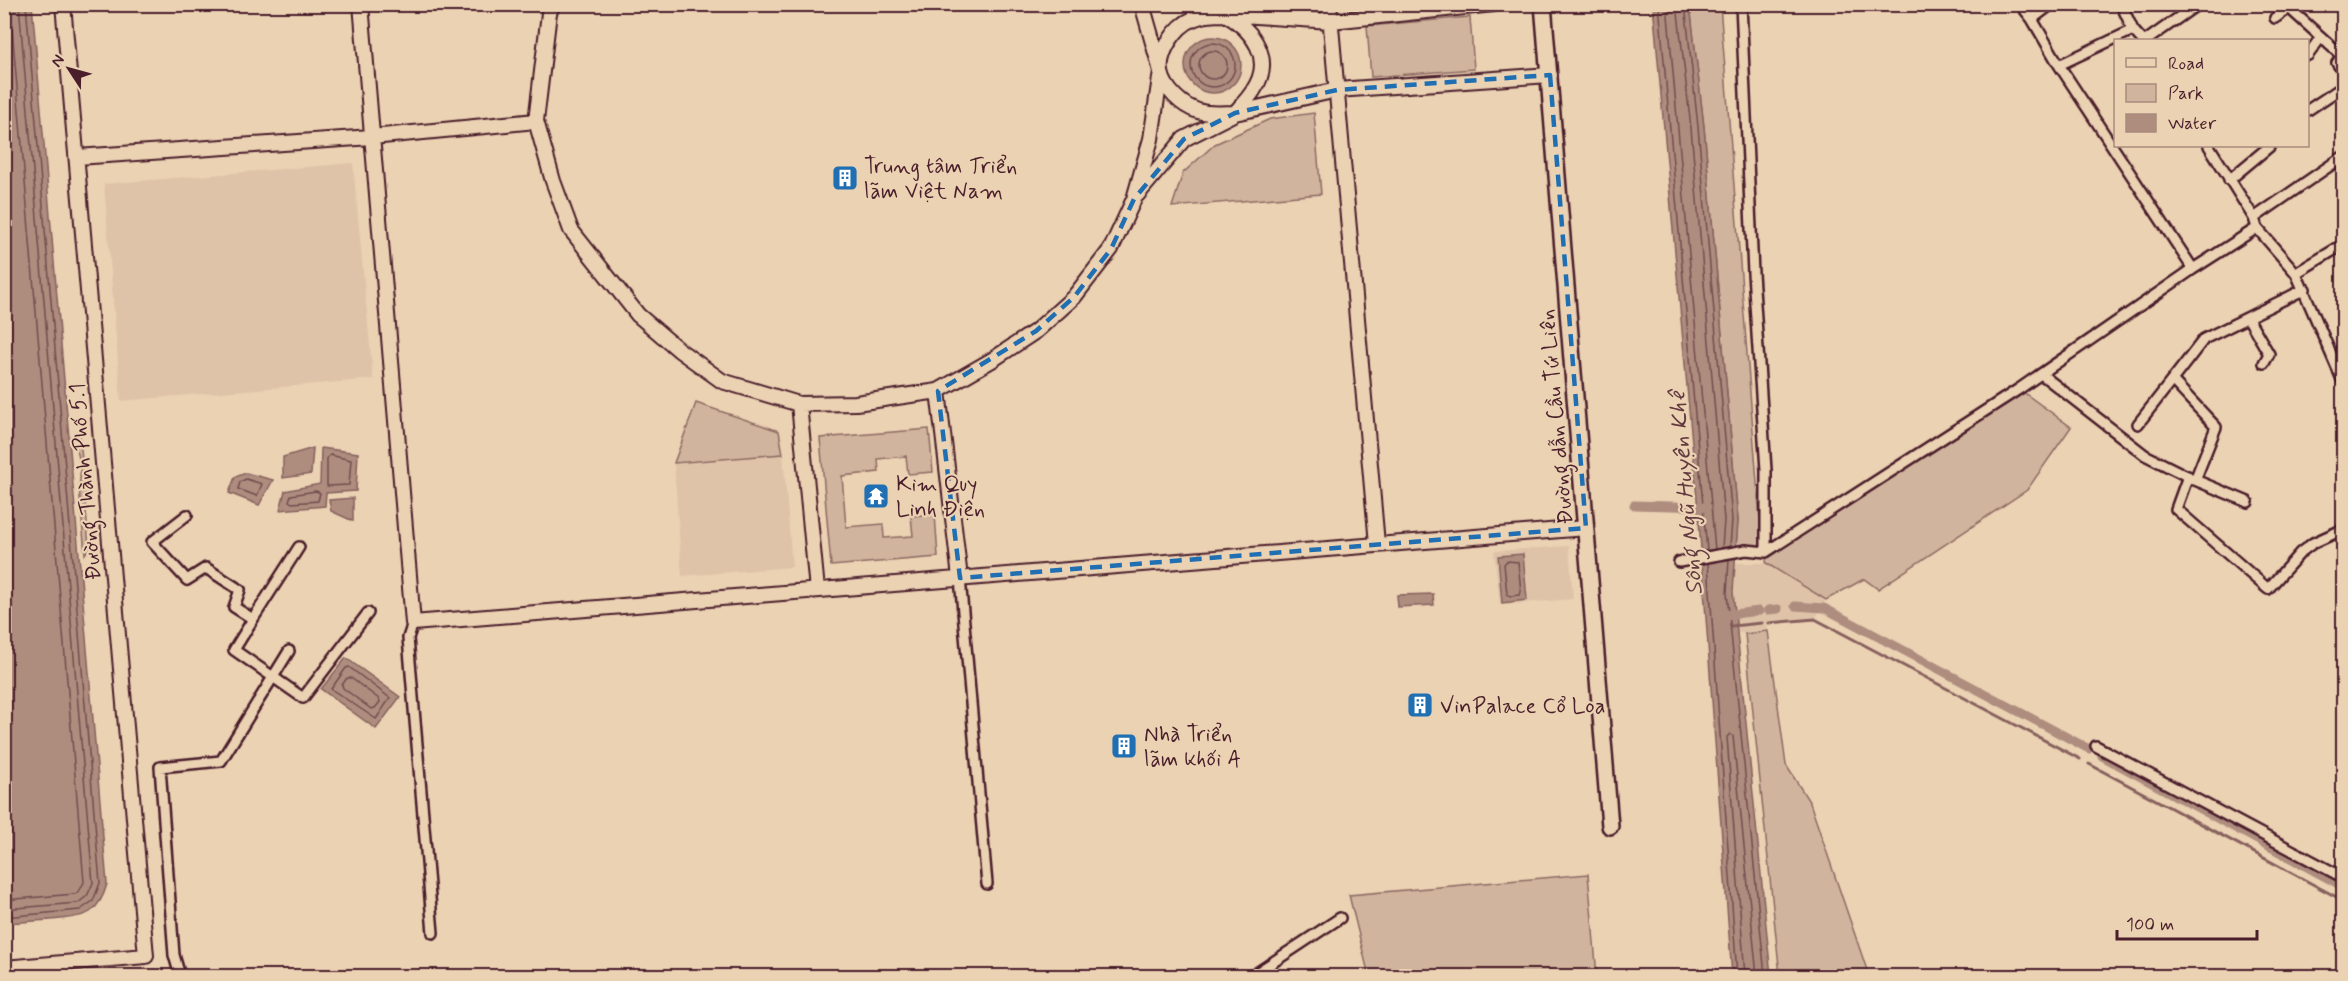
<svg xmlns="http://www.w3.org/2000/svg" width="2348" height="981" font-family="Mynerve,sans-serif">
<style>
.built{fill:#dec3a8}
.green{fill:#d0b49d;stroke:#8d6a64;stroke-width:1.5}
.water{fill:#ae8d7f;stroke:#86615d;stroke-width:1.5}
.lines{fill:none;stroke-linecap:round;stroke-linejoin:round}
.shore{stroke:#724b4d;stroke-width:1.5}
.stream{stroke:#86615d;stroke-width:3}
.canal{stroke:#ae8d7f;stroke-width:9}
.street-casing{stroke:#4a1f2b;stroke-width:14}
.secondary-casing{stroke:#4a1f2b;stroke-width:18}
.primary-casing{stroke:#4a1f2b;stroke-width:20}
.street{stroke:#ebd2b3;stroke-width:9}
.secondary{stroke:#ebd2b3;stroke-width:14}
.primary{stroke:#ebd2b3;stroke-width:15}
.marked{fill:none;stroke:#1f6fb2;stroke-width:4.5;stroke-dasharray:12 8;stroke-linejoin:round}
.labels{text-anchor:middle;stroke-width:4.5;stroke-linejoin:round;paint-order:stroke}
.poi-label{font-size:22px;fill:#4a1f2b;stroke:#ebd2b3;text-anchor:start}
.street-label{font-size:22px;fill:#4a1f2b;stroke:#ebd2b3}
.water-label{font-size:24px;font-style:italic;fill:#633a40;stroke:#ebd2b3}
</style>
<rect width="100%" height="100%" fill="#ebd2b3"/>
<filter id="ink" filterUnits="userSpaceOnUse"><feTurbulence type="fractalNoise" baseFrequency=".0167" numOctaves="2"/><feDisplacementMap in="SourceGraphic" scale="12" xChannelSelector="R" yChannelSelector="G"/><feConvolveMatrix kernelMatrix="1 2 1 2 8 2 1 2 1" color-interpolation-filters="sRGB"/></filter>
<g filter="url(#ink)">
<path class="built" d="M353,163L373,379L121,401L104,184Z
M783,454L792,567L682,576L674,463Z
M1569,546L1573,599L1500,605L1494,551Z
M1735,563H1766L1826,600L1815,619L1767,623L1768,631L1745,634L1737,632L1733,592Z"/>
<path class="green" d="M1690,5H1720L1762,547L1736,546L1738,520L1704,127Z
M1470,17L1474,69L1371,77L1367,26Z
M1314,113L1321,194L1172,207L1183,173L1215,144L1270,119Z
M2019,389L2071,427L2027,490L1878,589L1864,579L1826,600L1766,563L1767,552Z
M696,403L779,431L783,454L674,463Z
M929,429L933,472L908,474L906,456L878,459L879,472L842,476L846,527L883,524L884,538L913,536L911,516L935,514L938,557L831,566L820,438Z
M80,436L89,548L85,554L79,487C81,476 81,459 76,449Z
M1768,631L1786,765L1810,803L1869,976H1780L1745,634Z
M1588,874L1597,976H1369L1349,895Z"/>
<path class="water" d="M32,4L107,884C104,895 100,905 90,912C77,921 23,921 5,923L4,5Z
M1653,5H1690L1704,127L1738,521L1733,592L1771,976H1732L1699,521Z
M1185 65a28 28 0 1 1 56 0a28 28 0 1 1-56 0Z
M313,448L311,474L283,478V457Z
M321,448L358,453L356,491L326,493L325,506L280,510L285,491L320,484Z
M246,473L273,480L259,505L229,493L235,477Z
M353,498V521L331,511L329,500Z
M1523,554L1527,600L1502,603L1498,556Z
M1433,594L1434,605L1398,607L1397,595Z
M346,658L400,697L376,729L321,689Z"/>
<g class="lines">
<path class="shore" d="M1659,4L1707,551
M1667,4L1715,550
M1677,4L1691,128L1724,520L1722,548
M1685,4L1698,127L1732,520L1730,547
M1191 65a22 22 0 1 1 44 0a22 22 0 1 1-44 0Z
M1199 65a14 14 0 1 1 28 0a14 14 0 1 1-28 0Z
M330,455L351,460L349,485L327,486V458Z
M246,479L262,484L257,496L238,489L240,482Z
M316,491L320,493L318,501L292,503L289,501L291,495Z
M1729,559L1727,593L1765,976
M1507,561L1518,562L1521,592L1519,595L1510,596L1507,594L1504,564Z
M1708,563L1737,976
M349,667L390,698L376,719L331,689L346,668Z
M347,678H351L379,699L380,702L375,708L371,709L343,688L342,685Z
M4,900L75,894L80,890L84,882L10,4
M4,909L78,903L87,896L93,883L19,4
M4,917L80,910L93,901L100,883L26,4
M1745,976L1727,737L1730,734L1733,736L1757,976"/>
<path class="stream" d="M1769,623L1815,619L2080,759
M1732,626L1762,623
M2089,764L2344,901"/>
<path class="canal" d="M1634,505L1707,507
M1795,606L1824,608L2089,749
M1768,610L1778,609
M1725,615L1759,611
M2102,756L2344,887"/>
<defs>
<path id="street" d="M1741,4L1753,273L1766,470V552
M2020,4L2032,19L2059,65L2193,269
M2121,4L2133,30L2142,40
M2275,18L2289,8L2342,56L2337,63L2344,73
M2032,19L2052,4
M2147,40L2198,4
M2308,55L2321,37
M2059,65L2133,30
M2308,110L2344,86
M2209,146L2254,218L2257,228L2296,273L2344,384
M2229,180L2270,146
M2254,218L2344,156
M2296,273L2344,244
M2248,318L2269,354L2264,363
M2041,374L2145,455L2195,480L2248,502
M2173,381L2216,427L2195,480
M2138,424L2204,339L2305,289
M2188,476L2176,509L2268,589L2301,552L2313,543L2344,529
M1679,562L1746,550L1766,552L2019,389L2193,269L2257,228
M960,578L987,884
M253,619L299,547
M413,623L408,638L433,933
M289,651L273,677L303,698L368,613
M2096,746L2344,878
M180,976L174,955L160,767L221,761L273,677L234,650L253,619L234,607L240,590L206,568L187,580L152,542L187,515
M1252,976L1340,918"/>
<path id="secondary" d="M361,4L413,623L1586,528
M553,4L549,13L536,121L553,181L571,230L638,315L679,350L722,381L799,404L856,403L938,391L992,360L1036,331L1074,297L1111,249L1134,199L1151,139L1161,71L1142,4
M1200,4L1225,14L1331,21L1494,4
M1329,4L1377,544
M1225,14C1253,30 1275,59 1253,91C1248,99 1241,106 1235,113C1223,113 1209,115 1198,111C1182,106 1164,89 1161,72C1158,52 1176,26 1193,19C1203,14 1215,14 1225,14Z
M77,157L372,137L536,121
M1137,195L1184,139L1235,113L1337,90L1550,75
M938,391L960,578
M799,404L817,590
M4,968L146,956L63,4"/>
<path id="primary" d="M1543,4L1610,826"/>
</defs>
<use href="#street" class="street-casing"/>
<use href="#secondary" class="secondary-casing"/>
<use href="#primary" class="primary-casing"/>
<use href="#street" class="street"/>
<use href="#secondary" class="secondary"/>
<use href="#primary" class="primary"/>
</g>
</g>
<path class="marked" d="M1550,75L1586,528L960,578L938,391L1036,331L1074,297L1111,249L1134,199L1184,139L1235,113L1337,90Z"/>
<defs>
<symbol id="building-square" viewBox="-11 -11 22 22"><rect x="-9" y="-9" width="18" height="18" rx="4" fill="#1f6fb2" stroke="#ebd2b3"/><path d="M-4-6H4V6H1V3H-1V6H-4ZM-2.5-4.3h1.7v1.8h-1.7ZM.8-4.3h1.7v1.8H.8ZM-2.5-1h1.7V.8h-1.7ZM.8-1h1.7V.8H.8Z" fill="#fff"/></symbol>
<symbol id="temple-square" viewBox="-11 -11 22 22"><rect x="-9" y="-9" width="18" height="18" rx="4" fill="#1f6fb2" stroke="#ebd2b3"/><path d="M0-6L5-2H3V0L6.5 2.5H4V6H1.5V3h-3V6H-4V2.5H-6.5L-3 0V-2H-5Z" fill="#fff"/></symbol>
</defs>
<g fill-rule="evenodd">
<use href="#building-square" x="830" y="163" width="30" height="30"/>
<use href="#temple-square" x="861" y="481" width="30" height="30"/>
<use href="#building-square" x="1405" y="690" width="30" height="30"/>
<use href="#building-square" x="1109" y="731" width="30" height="30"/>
</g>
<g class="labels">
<g class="poi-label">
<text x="864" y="173">Trung tâm Triển<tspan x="864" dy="25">lãm Việt Nam</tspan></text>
<text x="896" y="491">Kim Quy<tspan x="896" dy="25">Linh Điện</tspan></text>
<text x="1440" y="713">VinPalace Cổ Loa</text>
<text x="1144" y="741">Nhà Triển<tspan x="1144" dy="25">lãm khối A</tspan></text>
</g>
<g class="street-label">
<text transform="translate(1555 417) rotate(-95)" y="8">Đường dẫn Cầu Tứ Liên</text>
<text transform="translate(84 482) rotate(-95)" y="8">Đường Thành Phố 5.1</text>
</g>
<g class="water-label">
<text transform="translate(1685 493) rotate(-95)" y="8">Sông Ngũ Huyện Khê</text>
</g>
</g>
<rect width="2348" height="981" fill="none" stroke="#ebd2b3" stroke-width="24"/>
<rect x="12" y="12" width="2324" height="957" fill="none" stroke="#4a1f2b" stroke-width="2" filter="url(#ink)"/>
<rect x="2114" y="39" width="195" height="108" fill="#ebd2b3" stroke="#ab8a7d" stroke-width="1.5"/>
<rect x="2126" y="58" width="30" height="9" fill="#ebd2b3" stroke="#ab8a7d" stroke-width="1.5"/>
<text x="2168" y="69" font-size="18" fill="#4a1f2b">Road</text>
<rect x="2126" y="84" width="30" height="18" fill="#d0b49d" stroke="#ab8a7d" stroke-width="1.5"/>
<text x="2168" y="99" font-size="18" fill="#4a1f2b">Park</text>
<rect x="2126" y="114" width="30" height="18" fill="#ae8d7f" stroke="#ab8a7d" stroke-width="1.5"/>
<text x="2168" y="129" font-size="18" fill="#4a1f2b">Water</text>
<g transform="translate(69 69) rotate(306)" stroke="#ebd2b3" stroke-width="4.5" paint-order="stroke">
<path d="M0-4.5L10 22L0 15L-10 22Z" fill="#4a1f2b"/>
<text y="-9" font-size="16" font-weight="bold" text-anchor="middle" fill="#4a1f2b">N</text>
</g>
<path d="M2117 930v9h140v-9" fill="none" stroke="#4a1f2b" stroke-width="3"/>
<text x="2126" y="930" font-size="18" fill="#4a1f2b" stroke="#ebd2b3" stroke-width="4.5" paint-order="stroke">100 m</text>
</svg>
